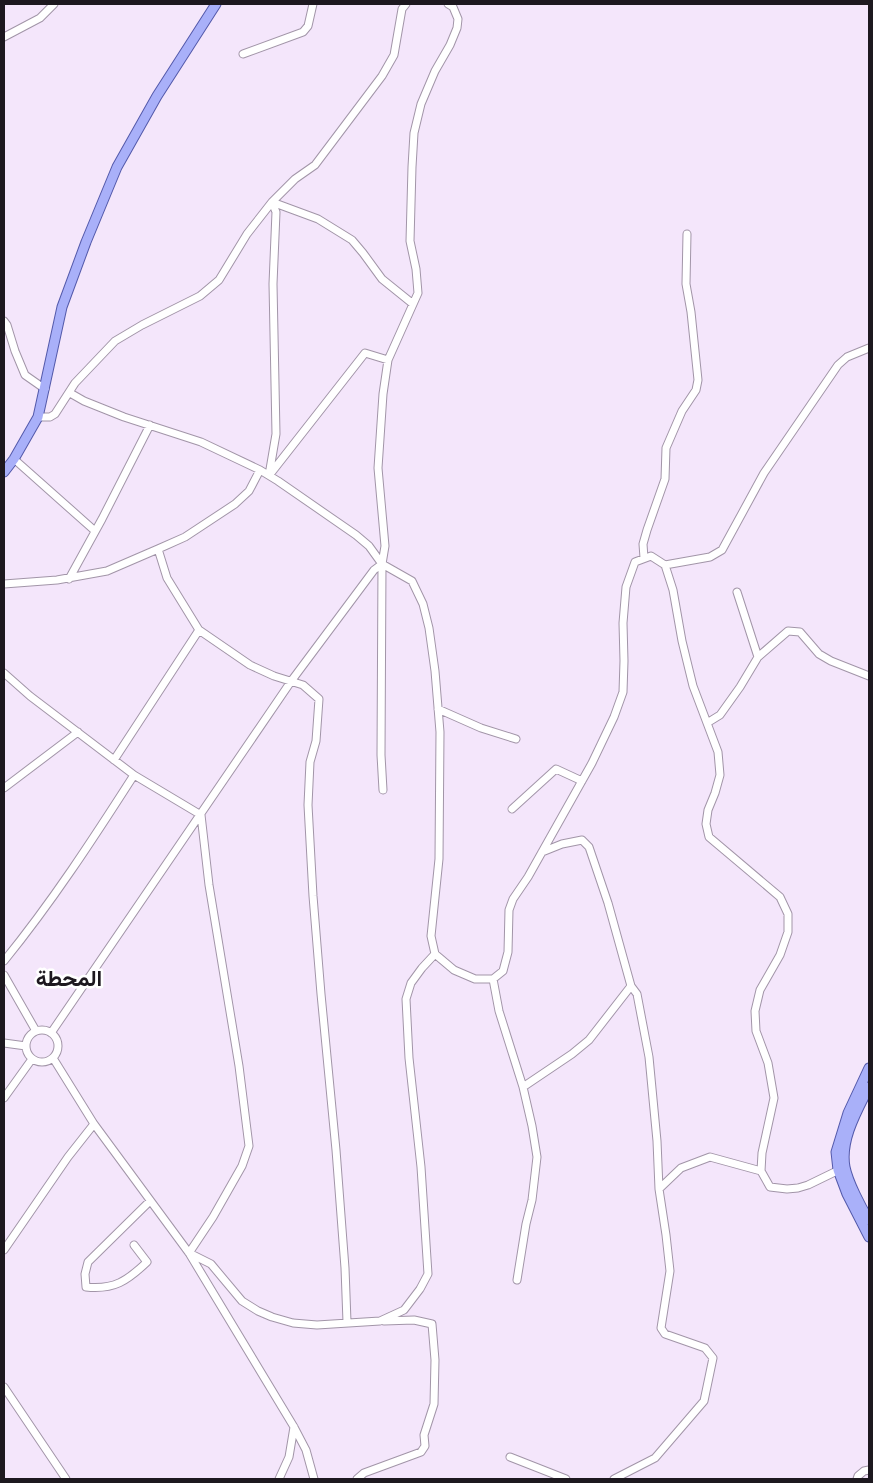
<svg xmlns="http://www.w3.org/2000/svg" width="873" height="1483" font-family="Overpass,Vazirmatn,sans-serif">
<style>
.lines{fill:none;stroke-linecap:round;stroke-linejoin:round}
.minor-casing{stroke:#a295a8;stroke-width:9}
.major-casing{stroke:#5359aa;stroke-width:11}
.minor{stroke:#fff;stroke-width:7}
.major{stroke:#a9b0f9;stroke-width:9}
.labels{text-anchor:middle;stroke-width:5;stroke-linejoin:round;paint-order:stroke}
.district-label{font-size:22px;font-weight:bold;fill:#1d181f;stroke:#fff}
</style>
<rect width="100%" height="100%" fill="#f4e6fb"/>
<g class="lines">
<defs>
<path id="minor" d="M4,37L40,18L54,4
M243,54L303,32L308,26L313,4
M272,202L318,219L352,240L363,253L382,279L413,304
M4,321L7,325L15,351L25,375L45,389
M70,393L84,401L124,417L201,442L260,470L278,481L356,535L369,546L382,564L412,581L423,604L429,628L435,671L440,732L439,859L431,936L435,954L454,970L475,979H493L503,971L508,952L509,910L513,899L528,877L592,763L614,717L623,692L624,661L623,623L626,587L635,562L651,556L665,565L673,590L682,641L693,686L718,752L720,775L715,793L708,810L706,824L709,837L780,897L788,914V932L780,955L760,990L755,1011L756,1031L768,1063L774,1098L762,1153L761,1171L770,1187L787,1189L798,1188L808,1185L841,1169
M38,417H50L55,414L75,383L115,341L142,325L200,296L219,280L247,234L272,202L295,179L315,165L382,76L394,55L402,9L406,4
M14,459L95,531
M271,473L365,353L388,360
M269,475L276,434L273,284L276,212L272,202
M158,549L167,578L199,630L250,665L274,676L303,685L319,699L316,741L310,762L308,805L313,896L321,994L336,1150L345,1268L347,1322
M644,558L643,544L647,530L665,479L666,448L682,411L696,390L698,380L691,312L686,284L687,234
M665,565L710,557L722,550L764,473L838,365L847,357L869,348
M69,579L102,519L150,425
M4,584L57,580L107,571L158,549L185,537L235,504L249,491L260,470
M737,592L758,657
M4,673L30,696L134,775L201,815L209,885L239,1066L249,1146L242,1166L213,1217L189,1253L211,1264L242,1301L258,1311L272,1317L293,1323L317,1325L380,1321L404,1310L420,1289L428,1274L421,1167L409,1058L406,999L411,983L422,968L435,954
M438,709L481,728L516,739
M707,723L720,715L740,687L758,657L788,631L800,632L819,654L831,661L869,676
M114,760L199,630
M4,788L78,732
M383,790L381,755L382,564L385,546L378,468L383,394L388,360L418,293L416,269L410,241L412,167L414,133L421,104L435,71L450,45L457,28L458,19L453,7L448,4
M512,809L556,769L582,781
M542,852L562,844L582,840L589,847L608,903L631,986L637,994L649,1057L657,1141L659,1189L681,1168L710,1157L761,1171
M4,961C52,902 93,839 134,775
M4,975L36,1031
M493,979L499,1011L523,1087L572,1054L589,1040L631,986
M26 1046a16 16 0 1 1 32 0a16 16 0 1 1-32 0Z
M51,1033L292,680L374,570L382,564
M4,1043L26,1046
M53,1058L94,1124L189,1253L294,1427L306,1450L314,1479
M4,1098L32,1059
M134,1245L147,1262C127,1281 114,1290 86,1287L85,1274L88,1262L150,1201
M4,1250L68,1157L94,1124
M517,1280L526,1224L532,1200L537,1157L532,1126L523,1087
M4,1387L66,1479
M510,1457L566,1479
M279,1479L289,1457L294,1427
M357,1479L364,1473L421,1452L425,1446L424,1435L434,1404L435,1360L432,1324L414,1320L384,1321
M614,1479L655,1458L704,1401L713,1358L705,1348L665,1334L661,1328L670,1271L666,1235L659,1189
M857,1479L858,1476L864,1471L869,1470"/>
<path id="major" d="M4,472L14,459L38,417L62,307L86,242L117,167L157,96L216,4
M869,1068L848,1113L836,1152L838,1170L847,1194L869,1237
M869,1087C857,1111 840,1140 845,1167C848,1182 861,1207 869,1220"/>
</defs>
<use href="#minor" class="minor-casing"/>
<use href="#major" class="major-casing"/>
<use href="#minor" class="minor"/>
<use href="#major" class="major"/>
</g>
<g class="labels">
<g class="district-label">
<text x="69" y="986">المحطة</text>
</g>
</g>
<rect width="873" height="1483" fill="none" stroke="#1d181f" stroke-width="10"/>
</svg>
